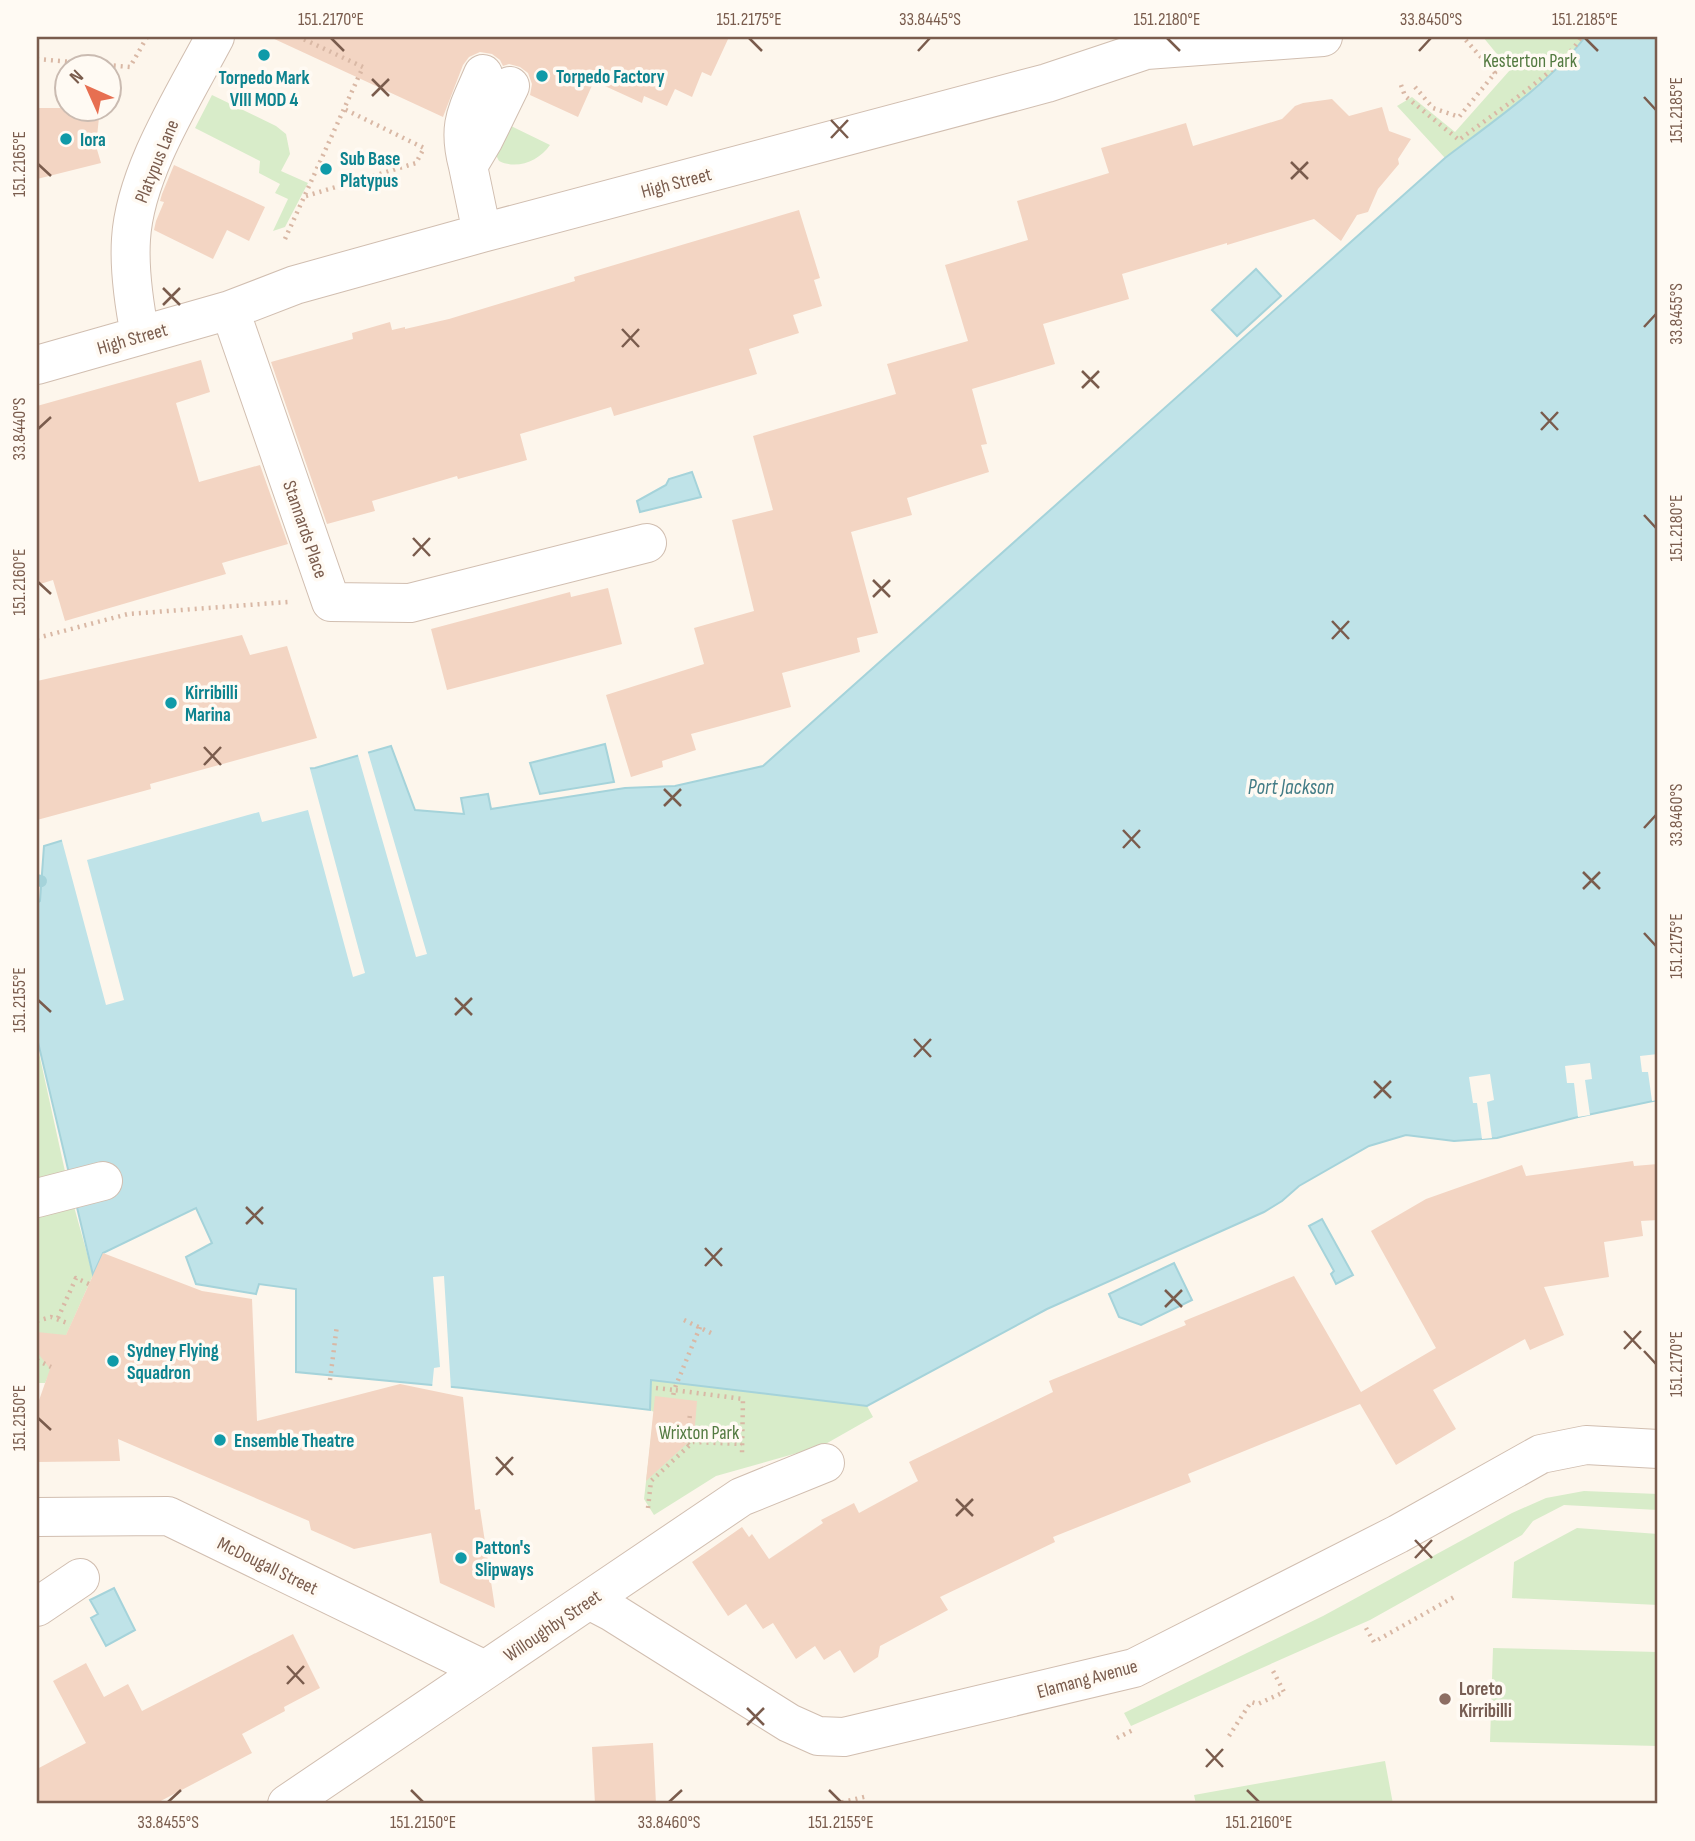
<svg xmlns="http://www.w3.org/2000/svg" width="1695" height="1841" font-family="'Sofia Sans Condensed',sans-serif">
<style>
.green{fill:#d8ecc9}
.water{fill:#bfe3e8;stroke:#a5d3da;stroke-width:2}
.pier{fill:#fdf6ec}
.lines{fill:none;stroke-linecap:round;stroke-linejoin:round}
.stream{stroke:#a5d3da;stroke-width:12}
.building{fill:#f3d5c3}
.minor-casing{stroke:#d1beb0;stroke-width:40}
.path{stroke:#d9b8a5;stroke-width:4.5;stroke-dasharray:2 5;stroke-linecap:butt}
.minor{stroke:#fff;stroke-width:38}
.ticks{fill:none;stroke:#7a5c4d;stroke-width:2.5}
.culture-dot{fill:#0f9aa8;stroke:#fffaf3;stroke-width:2.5}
.education-dot{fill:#8d6e63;stroke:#fffaf3;stroke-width:2.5}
.labels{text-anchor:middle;stroke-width:7;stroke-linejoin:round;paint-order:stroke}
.park-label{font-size:19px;fill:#537a41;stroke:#fffaf3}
.culture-label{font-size:19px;font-weight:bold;fill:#0d838f;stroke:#fffaf3;text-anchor:start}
.street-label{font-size:19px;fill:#7a5c4d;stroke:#fffaf3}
.education-label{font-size:19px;font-weight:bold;fill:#785e54;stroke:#fffaf3;text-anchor:start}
.water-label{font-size:21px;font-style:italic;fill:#437c86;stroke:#fffaf3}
.neatline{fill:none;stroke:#7a5c4d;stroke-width:2.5}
.ticks-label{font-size:18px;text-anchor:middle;fill:#7a5c4d}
</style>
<rect width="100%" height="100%" fill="#fdf6ec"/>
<path class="green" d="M1483,37H1585C1551,82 1491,123 1445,158L1397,106L1412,97L1455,132L1510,70Z
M212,95L276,126L286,134L290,154L281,171L308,183L285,227L273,231L288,199L275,193L280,184L259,173L260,161L195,128Z
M511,126L550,145C539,161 517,170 499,161L496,155Z
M37,1044L68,1185L93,1275L45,1383H37Z
M651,1380L867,1406L873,1417L822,1446L716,1476L654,1515L644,1499L654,1412L650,1410Z
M1584,1491L1658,1494V1510L1564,1505L1533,1521L1522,1535L1370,1620L1131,1726L1124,1713L1323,1616L1512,1513L1546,1498Z
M1577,1528L1658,1534V1605L1512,1598L1514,1562Z
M1493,1648L1658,1652V1746L1490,1742Z
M1385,1761L1393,1804H1196L1194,1795Z"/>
<path class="water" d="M1585,37H1658V1100L1578,1117L1497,1138L1454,1141L1406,1135L1369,1146L1299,1186L1282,1201L1264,1212L1047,1309L867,1406L651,1380L650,1410L463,1388L296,1372V1289L259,1284L256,1294L196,1284L186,1257L212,1243L196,1208L103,1253L93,1275L37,1038V903L40,901L44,846L247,784L302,769L315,768L391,746L415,810L464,814L461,798L488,794L491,809L625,788L675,786L763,766L1445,158C1491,123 1551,82 1585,37Z
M1256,269L1281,296L1237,336L1212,310Z
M692,472L701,497L640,512L637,501L666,485L669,479Z
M605,744L614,782L540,794L530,763Z
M1322,1219L1353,1275L1336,1284L1331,1274L1334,1271L1309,1226Z
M1174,1263L1192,1300L1141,1325L1119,1317L1109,1294Z
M114,1588L135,1630L106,1646L91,1618L98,1614L90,1600Z"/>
<path class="pier" d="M367,749L427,954L416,957L357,752Z
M301,765H309L365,973L353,977L308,810L262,822L259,812L87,860L124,1000L106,1005L61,837Z
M1658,1054V1100L1652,1101L1648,1072H1642L1640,1056Z
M1590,1063L1592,1079L1585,1080L1590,1115L1578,1117L1574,1083H1567L1565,1066Z
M1490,1074L1494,1100L1487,1102L1492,1138L1482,1139L1477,1103H1473L1469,1077Z
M444,1276L451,1390L432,1388L434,1368L440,1367L433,1277Z"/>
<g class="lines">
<path class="stream" d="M37,880L41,881"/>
</g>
<path class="building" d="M270,37H729L711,76L702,72L692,97L675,89L667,106L644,96L642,103L594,81L578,117L530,95L532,84L528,73L520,67L509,64L503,66L500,60L492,54L480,52L469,57L463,65L443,117Z
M1332,99L1349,116L1382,107L1389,131L1411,139L1398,159L1399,164L1378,189L1368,212L1357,215L1341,241L1314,219L1227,245V243L1122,274L1129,299L1043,324L1055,364L972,389L987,444L981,445L989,472L907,498L912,515L851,532L878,633L857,638L860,652L782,673L791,707L691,734L696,750L662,761L663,767L631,777L606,695L704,664L694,628L754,611L732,520L773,510L753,436L896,394L887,364L968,341L945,265L1028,240L1017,201L1109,173L1101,148L1186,123L1193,146L1282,119L1295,106L1303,103Z
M37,108H100L96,146L101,163L37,179Z
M174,165L265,207L249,241L227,230L213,259L154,230L156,221L164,202L160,201L162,194Z
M799,210L820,278L814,280L822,306L793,315L799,333L749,349L757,374L614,416L611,407L520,434L527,460L458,479L457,476L372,501L375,511L327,524L271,362L353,339L352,333L390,322L392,330L405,327V329L449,319L575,281L574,277Z
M201,360L210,392L176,403L199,482L260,465L288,544L222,563L226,574L65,621L53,580L37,585V406Z
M608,588L622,644L447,690L431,629L570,592L571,597Z
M242,635L250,655L287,646L317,738L150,784L151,789L37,820V681Z
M1633,1161L1634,1166L1658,1164V1220L1641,1221L1643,1236L1604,1242L1609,1277L1544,1287L1564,1335L1530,1350L1525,1339L1433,1390L1456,1429L1396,1465L1360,1404L1188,1474L1191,1482L1053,1537L1055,1542L940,1597L948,1610L880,1646L878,1657L854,1673L840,1650L824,1660L815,1646L796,1659L773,1623L763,1629L746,1604L728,1616L692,1562L742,1527L749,1537L752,1534L769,1559L823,1523L821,1520L854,1503L859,1513L918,1481L909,1462L1053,1392L1049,1381L1186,1325L1184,1321L1294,1276L1361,1392L1436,1348L1371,1231L1426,1199L1522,1165L1526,1176Z
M103,1253L202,1291L252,1299L257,1421L400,1384L463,1397L475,1510L480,1509L495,1608L440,1583L431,1533L354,1549L311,1530L309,1521L118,1439L120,1461L37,1462V1406L50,1369L37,1352V1332L66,1335Z
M655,1396L697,1401L694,1437L646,1481Z
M293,1634L320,1688L284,1707L285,1711L242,1734L252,1753L155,1804H37V1769L86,1743L53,1681L86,1663L104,1697L128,1684L142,1711Z
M653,1743L656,1804H595L592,1747Z"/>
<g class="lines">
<defs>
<path id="minor" d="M483,74C467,112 457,124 468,166L484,139L510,86
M468,166L482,233
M230,310L331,602L410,603L647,543
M140,335C134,304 129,270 131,239C135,172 184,96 215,37
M37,365L230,310L295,285L482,233L1047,83L1146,50L1323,37
M37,1198L103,1181
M37,1517L168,1516L485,1670
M589,1600L612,1612L789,1723L818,1736L844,1737L1134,1668L1398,1534L1541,1454L1586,1445L1658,1449
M37,1607L80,1578
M287,1804L741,1497L825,1463"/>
</defs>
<use href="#minor" class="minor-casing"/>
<path class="path" d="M37,59L130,67L147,37
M1401,85L1405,96L1459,140C1489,117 1565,67 1581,37
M1415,87L1433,108L1459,117L1495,73L1463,37
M306,196L416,163L424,148L344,109
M285,239L363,67L299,37
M37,638L128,614L288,602
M58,1318L76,1278L89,1284
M684,1320L711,1333
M37,1321L51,1317L70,1324
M700,1327L674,1390L743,1399L742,1453
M37,1360L51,1367
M330,1380L337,1325
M656,1388L674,1390L673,1398
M689,1445L687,1443L690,1414
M648,1508L651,1481L693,1442L742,1444
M1366,1628L1374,1642L1454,1597
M1229,1736L1251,1702L1258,1704L1284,1692L1272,1669
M1117,1738L1133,1730
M835,1804L868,1796"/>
<use href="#minor" class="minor"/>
</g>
<path class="ticks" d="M331,38L344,51M749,38L762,51M1167,38L1180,51M1585,38L1598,51M918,51L930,38M1419,51L1431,38M372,79L389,96M372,96L389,79M1644,97L1656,110M831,120L848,138M831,138L848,120M1291,162L1308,179M38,164L51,176M1291,179L1308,162M163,288L180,305M163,305L180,288M1644,327L1656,314M622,329L639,347M622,347L639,329M1082,371L1099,388M1082,388L1099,371M1541,412L1558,430M38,429L51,417M1541,430L1558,412M1644,515L1656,528M413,538L430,556M413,556L430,538M873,580L890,597M38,582L51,594M873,597L890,580M1332,621L1349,639M1332,639L1349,621M204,747L221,765M204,765L221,747M664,789L681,806M664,806L681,789M1644,828L1656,815M1123,830L1140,848M1123,848L1140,830M1583,872L1600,889M1583,889L1600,872M1644,933L1656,946M455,998L472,1015M38,1000L51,1012M455,1015L472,998M914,1039L931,1057M914,1057L931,1039M1374,1081L1391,1098M1374,1098L1391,1081M246,1207L263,1224M246,1224L263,1207M705,1248L722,1266M705,1266L722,1248M1165,1290L1182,1307M1165,1307L1182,1290M1624,1331L1641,1349M1624,1349L1641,1331M1644,1351L1656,1364M38,1418L51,1430M496,1457L513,1475M496,1475L513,1457M956,1499L973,1516M956,1516L973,1499M1415,1540L1432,1558M1415,1558L1432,1540M287,1666L304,1684M287,1684L304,1666M747,1708L764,1725M747,1725L764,1708M1206,1749L1223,1767M1206,1767L1223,1749M411,1790L423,1802M829,1790L841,1802M1247,1790L1259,1802M168,1802L181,1790M669,1802L682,1790"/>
<g class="culture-dot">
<circle cx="264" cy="55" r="7"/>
<circle cx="542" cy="76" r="7"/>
<circle cx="66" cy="139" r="7"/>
<circle cx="326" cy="169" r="7"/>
<circle cx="171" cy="703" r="7"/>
<circle cx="113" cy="1361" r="7"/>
<circle cx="220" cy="1440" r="7"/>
<circle cx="461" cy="1558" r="7"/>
</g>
<circle class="education-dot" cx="1445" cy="1699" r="7"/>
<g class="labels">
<g class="park-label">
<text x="1530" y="67">Kesterton Park</text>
<text x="699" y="1439">Wrixton Park</text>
</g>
<g class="culture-label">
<text x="556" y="83">Torpedo Factory</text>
<text x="264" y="84" text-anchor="middle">Torpedo Mark<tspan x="264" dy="22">VIII MOD 4</tspan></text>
<text x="80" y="146">Iora</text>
<text x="340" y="165">Sub Base<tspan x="340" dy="22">Platypus</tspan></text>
<text x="185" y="699">Kirribilli<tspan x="185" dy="22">Marina</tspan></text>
<text x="127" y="1357">Sydney Flying<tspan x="127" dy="22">Squadron</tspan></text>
<text x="234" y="1447">Ensemble Theatre</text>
<text x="475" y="1554">Patton's<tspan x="475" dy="22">Slipways</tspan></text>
</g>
<g class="street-label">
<text transform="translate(156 161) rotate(-68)" y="7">Platypus Lane</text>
<text transform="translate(676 182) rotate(-15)" y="7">High Street</text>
<text transform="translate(132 338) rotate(-16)" y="7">High Street</text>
<text transform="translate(306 529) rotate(71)" y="7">Stannards Place</text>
<text transform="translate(268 1565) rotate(26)" y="7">McDougall Street</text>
<text transform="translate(552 1625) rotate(-34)" y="7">Willoughby Street</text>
<text transform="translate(1087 1678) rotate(-15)" y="7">Elamang Avenue</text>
</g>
<g class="education-label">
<text x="1459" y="1695">Loreto<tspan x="1459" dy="22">Kirribilli</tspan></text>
</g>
<g class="water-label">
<text x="1291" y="794">Port Jackson</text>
</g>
</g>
<rect width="1695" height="1841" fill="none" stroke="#fffaf3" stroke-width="77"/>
<g transform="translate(88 88) rotate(315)"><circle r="33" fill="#fffaf3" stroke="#cabbb1" stroke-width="2"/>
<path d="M0-5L12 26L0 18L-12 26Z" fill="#e76f51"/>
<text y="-10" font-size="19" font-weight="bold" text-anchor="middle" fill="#7a5c4d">N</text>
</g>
<rect x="38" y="38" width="1618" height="1764" class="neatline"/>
<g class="ticks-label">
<text x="331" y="25">151.2170°E</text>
<text x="749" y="25">151.2175°E</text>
<text x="930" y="25">33.8445°S</text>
<text x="1167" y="25">151.2180°E</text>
<text x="1431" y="25">33.8450°S</text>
<text x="1585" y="25">151.2185°E</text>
<text transform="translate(1676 110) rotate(-90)" y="6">151.2185°E</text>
<text transform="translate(19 164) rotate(-90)" y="6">151.2165°E</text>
<text transform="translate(1676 314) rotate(-90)" y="6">33.8455°S</text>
<text transform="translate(19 429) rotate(-90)" y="6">33.8440°S</text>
<text transform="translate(1676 528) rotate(-90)" y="6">151.2180°E</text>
<text transform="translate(19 582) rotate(-90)" y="6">151.2160°E</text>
<text transform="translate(1676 815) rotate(-90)" y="6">33.8460°S</text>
<text transform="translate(1676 946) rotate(-90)" y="6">151.2175°E</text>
<text transform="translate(19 1000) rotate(-90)" y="6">151.2155°E</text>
<text transform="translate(1676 1364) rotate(-90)" y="6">151.2170°E</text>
<text transform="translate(19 1418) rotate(-90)" y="6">151.2150°E</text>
<text x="168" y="1828">33.8455°S</text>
<text x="423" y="1828">151.2150°E</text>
<text x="669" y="1828">33.8460°S</text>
<text x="841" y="1828">151.2155°E</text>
<text x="1259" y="1828">151.2160°E</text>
</g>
</svg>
